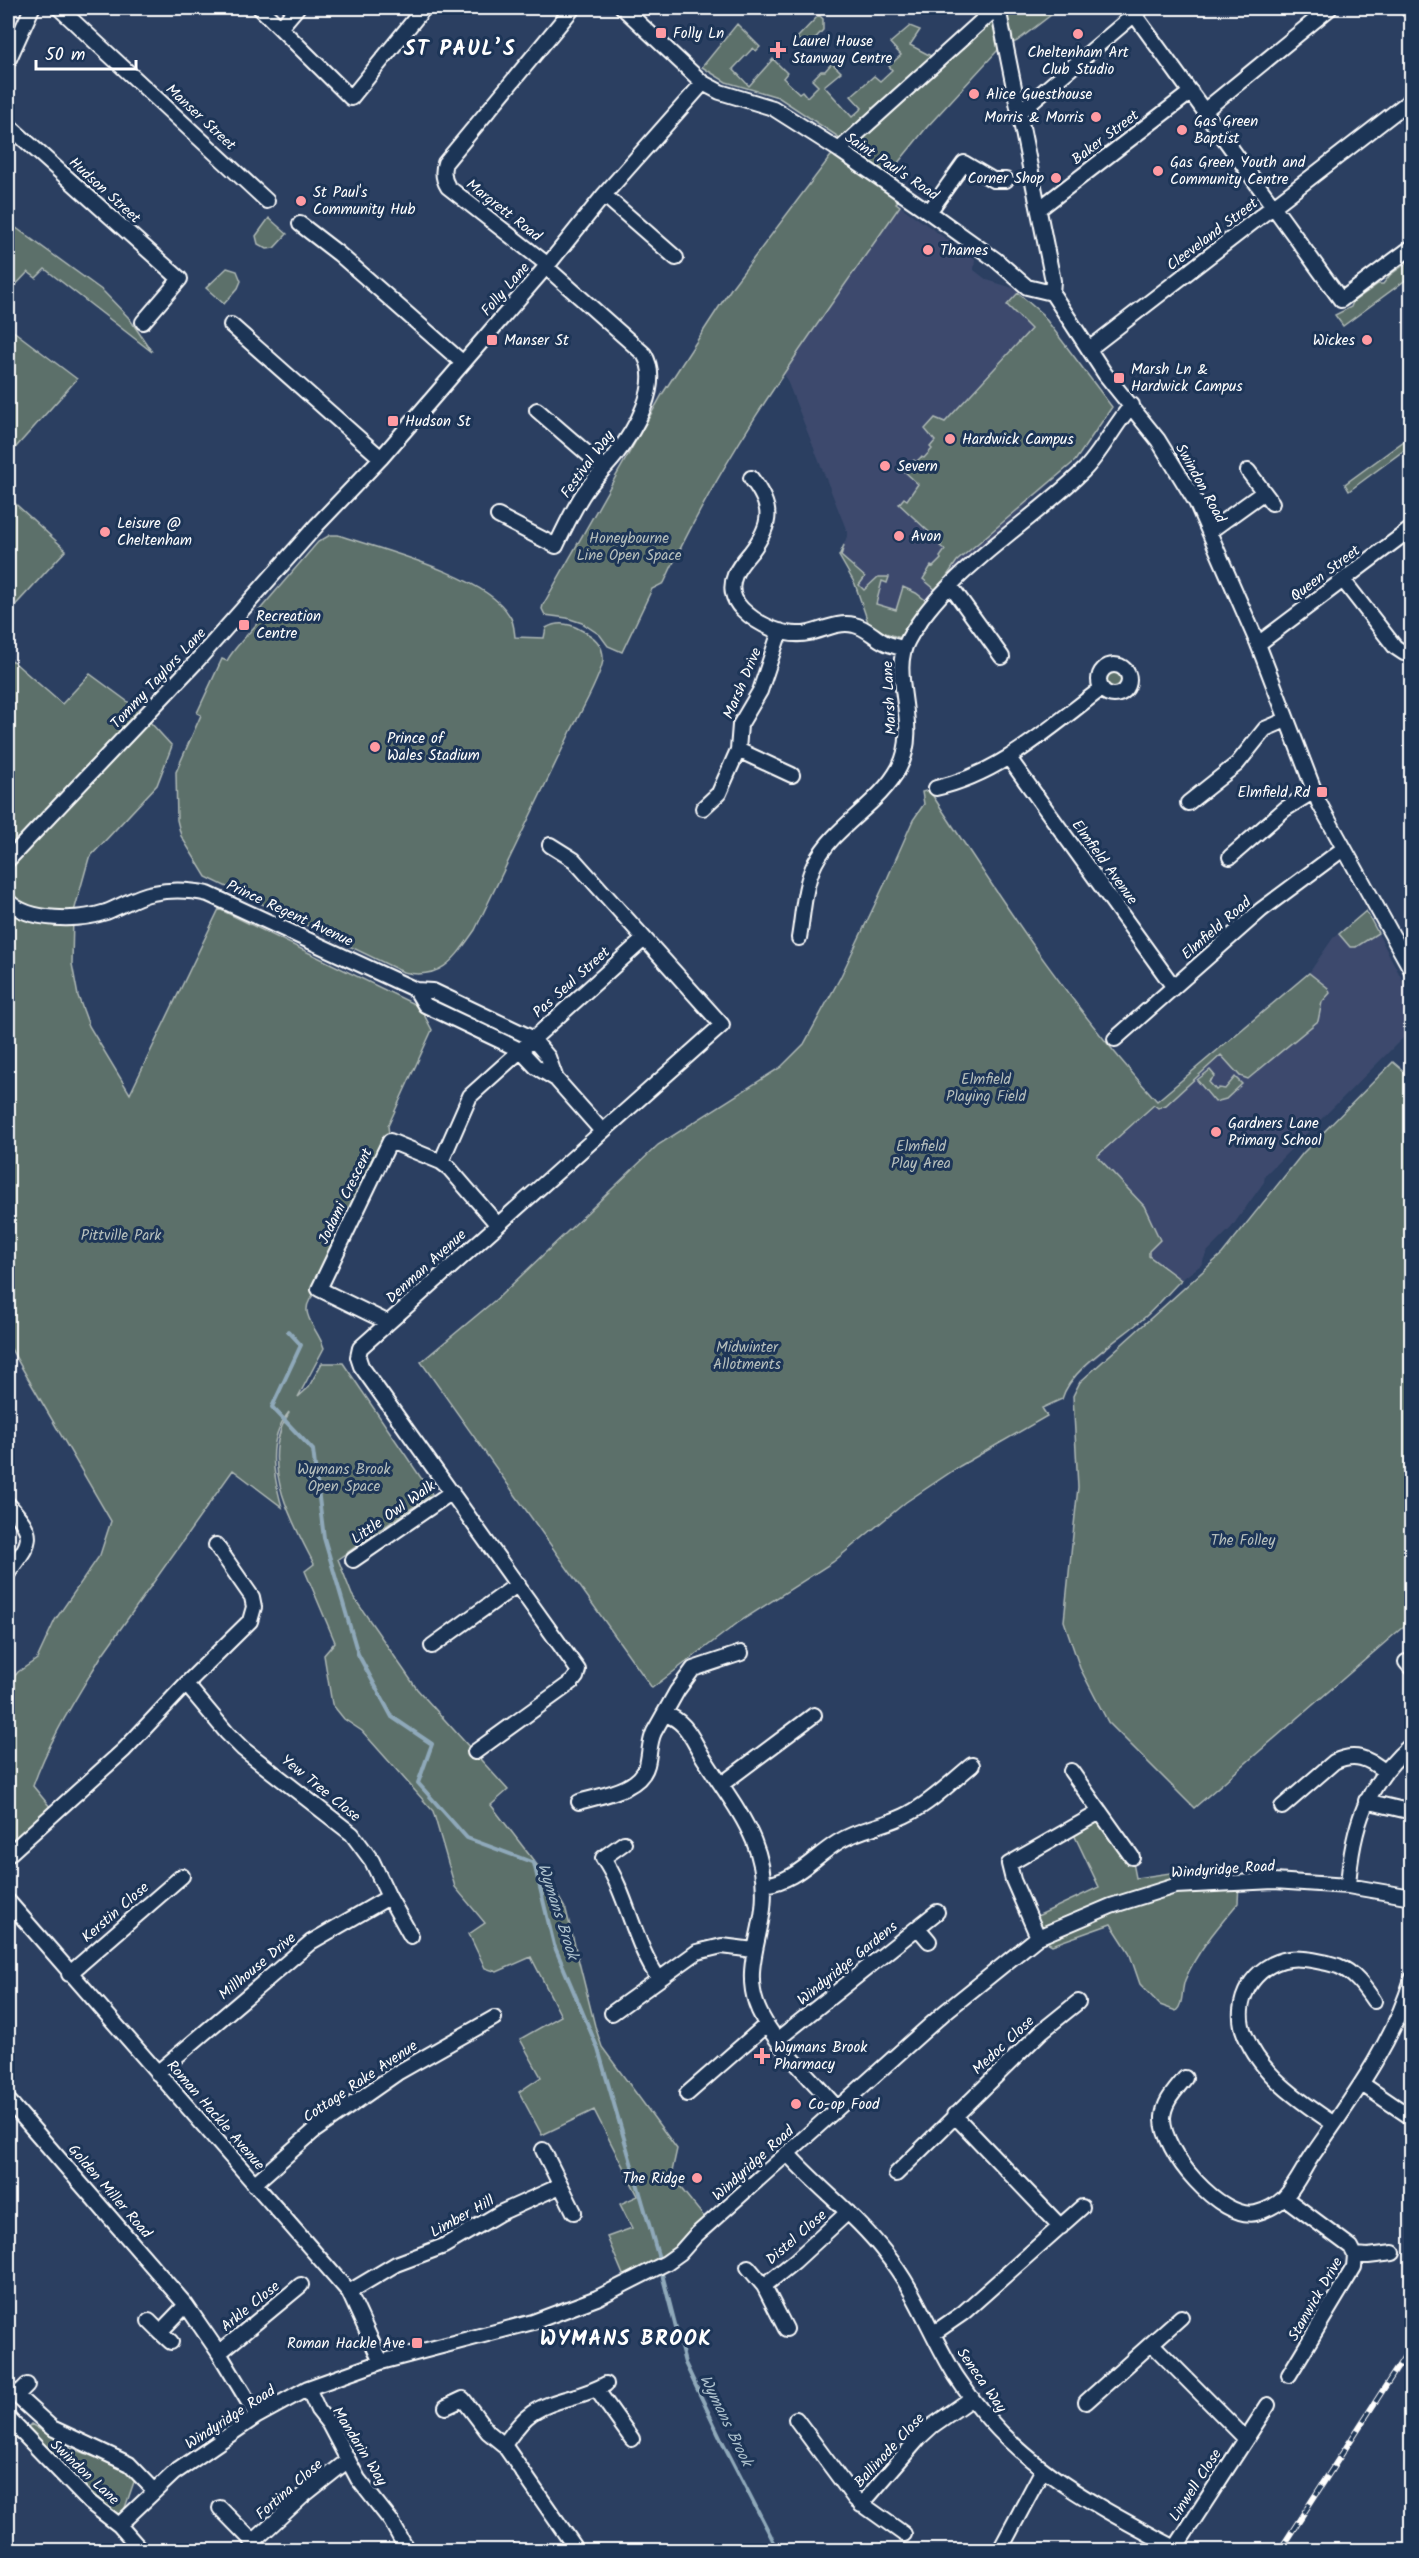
<svg xmlns="http://www.w3.org/2000/svg" width="1419" height="2558" font-family="Kalam,sans-serif">
<style>
.built{fill:#3c4a6d}
.green{fill:#5c706b;stroke:#aeb8b5;stroke-width:1.5}
.lines{fill:none;stroke-linecap:round;stroke-linejoin:round}
.stream{stroke:#8fa9ba;stroke-width:4}
.minor-casing{stroke:#fff;stroke-width:18}
.highway-casing{stroke:#fff;stroke-width:24}
.minor{stroke:#1d3557;stroke-width:14}
.highway{stroke:#1d3557;stroke-width:20}
.rail-casing{stroke:#fff;stroke-width:6}
.rail{stroke:#1d3557;stroke-width:4;stroke-dasharray:11;stroke-linecap:butt}
.poi-dot{fill:#ff9aa2;stroke:#1d3557;stroke-width:2}
.labels{text-anchor:middle;stroke-width:6;stroke-linejoin:round;paint-order:stroke}
.poi-label{font-size:15px;fill:#fff;stroke:#1d3557;text-anchor:start}
.street-label{font-size:15px;fill:#fff;stroke:#1d3557}
.park-label{font-size:15px;fill:#b6bfbc;stroke:#1d3557}
.water-label{font-size:16px;font-style:italic;fill:#abbfcb;stroke:#1d3557}
.district-label{font-size:21px;font-weight:bold;letter-spacing:1.5px;fill:#fff;stroke:#1d3557}
</style>
<rect width="100%" height="100%" fill="#2b3f61"/>
<filter id="ink" filterUnits="userSpaceOnUse"><feTurbulence type="fractalNoise" baseFrequency=".0167" numOctaves="2"/><feDisplacementMap in="SourceGraphic" scale="12" xChannelSelector="R" yChannelSelector="G"/><feConvolveMatrix kernelMatrix="1 2 1 2 8 2 1 2 1" color-interpolation-filters="sRGB"/></filter>
<g filter="url(#ink)">
<path class="built" d="M900,206L975,259L974,270L987,280L1013,288L1042,314L1112,407L1075,461L943,582L904,639L870,628L855,584L839,556L848,534L784,373Z
M1366,911L1411,996V1030L1265,1175L1264,1182L1231,1228L1207,1252L1201,1265L1181,1280L1145,1317L1076,1375L1065,1390L1097,1156L1309,973L1333,938Z"/>
<path class="green" d="M996,8H1060L1017,41L997,51L927,127L884,180L904,195L896,203L900,206C815,328 725,448 664,583L652,589L622,652L608,646L600,635L582,623L567,618L545,615L542,609L543,605L663,393L732,287L830,157Z
M819,15L823,19V30L807,47L797,38Z
M737,24L760,47L756,51L753,48L733,69L749,86L773,59L787,73L783,78L799,93L802,91L807,97L818,86L812,80L821,71H825L832,63L841,72L824,86L852,117L862,108L851,96L874,76L880,81L892,70L889,66L901,55L890,43L910,26L920,30L910,45L931,56L840,138L778,97L726,82L702,67Z
M269,218L287,234L274,248L267,249L258,244L256,236Z
M8,222L103,291L129,318L152,352L45,269L36,278L28,272L8,293Z
M1411,260V276L1343,326L1335,315L1351,307L1353,302L1378,284H1383L1390,275Z
M227,268L237,271L241,281L238,288L224,304L206,288Z
M1018,293L1042,314L1112,407L1075,461L957,561L937,591L923,579L931,566L933,567L941,559L940,557L945,550L940,546L942,544L899,504L904,498L907,500L918,484L904,471L914,460L916,462L921,457L924,458L932,449L930,447L935,441L925,429L935,418L945,422L1031,329L1007,305Z
M8,327L77,379L8,456Z
M1411,436V445L1349,491L1345,484Z
M8,497L66,550L8,613Z
M330,535H338C380,549 487,576 509,615C514,621 514,630 515,637L544,638L546,628C558,621 569,623 581,630C593,636 604,644 603,660C601,677 579,715 571,731C539,798 507,864 475,930C455,958 442,981 403,972L206,877L181,836L177,820L176,772L201,715L197,713L222,659L227,661C232,650 253,629 262,618L257,613L318,542Z
M844,545L841,556L865,577L859,585L864,590L878,577H889L887,583L882,581L876,604L896,610L903,587L916,593L929,603L904,639L870,628L855,584L839,556Z
M8,657L62,704L90,674L139,710L172,746L157,785L89,858L73,915L72,964L78,996L89,1026L130,1094L219,909L420,1007L432,1030L388,1126L390,1141L319,1289C293,1312 316,1324 324,1348L298,1397L308,1388L322,1363H343L432,1494L338,1559L352,1595L417,1689L508,1790L491,1805L550,1882L566,1910L595,2026L602,2047L677,2149L671,2176L709,2223L627,2284L607,2237L632,2228L620,2204L638,2196L594,2110L542,2135L519,2092L541,2077L520,2039L561,2016L531,1957L497,1972L485,1968L469,1934L485,1923L455,1887L433,1811L362,1731L344,1719L332,1704L324,1655L335,1642L305,1571L314,1564C294,1525 265,1475 281,1429C283,1423 287,1418 289,1412C266,1440 273,1474 282,1507L233,1470L102,1655C77,1697 49,1740 33,1786L55,1813L8,1855V1684L18,1672L37,1659L55,1620L100,1555L111,1521L8,1344Z
M1100 680a14 14 0 1 1 28 0a14 14 0 1 1-28 0Z
M929,790C1001,899 1068,1004 1157,1101L1309,973L1328,988L1330,993L1322,1002L1318,1021L1248,1079L1240,1076L1221,1055L1166,1105L1158,1108L1154,1105L1097,1156L1144,1206L1160,1240L1149,1251V1256L1181,1280C1169,1292 1158,1305 1145,1317C1121,1339 1071,1367 1062,1399L1042,1408L1047,1416L960,1466L906,1502L833,1562L739,1622L652,1688L421,1362L500,1296L658,1145L781,1067L804,1044L840,978L887,879L913,820L924,804L922,792Z
M1366,911L1378,933L1356,947H1350L1339,934Z
M1393,1062L1412,1078L1411,1620L1194,1808L1108,1722L1080,1668L1064,1621L1078,1487L1073,1396L1080,1382L1222,1254L1303,1153Z
M1210,1070L1215,1076L1209,1082L1216,1090L1219,1088L1225,1089L1235,1077L1242,1084L1226,1099L1215,1102L1197,1080Z
M1100,1812L1132,1857L1136,1878L1191,1870L1223,1882H1239L1238,1903C1218,1927 1197,1951 1185,1980C1181,1990 1184,2004 1176,2011L1160,2005L1140,1984L1129,1952L1111,1924L1052,1945L1038,1937L1031,1919L1099,1887L1071,1828Z
M31,2424L70,2448L116,2465L135,2479L119,2525L107,2516L93,2494L26,2429Z"/>
<g class="lines">
<path class="stream" d="M288,1331L301,1345L272,1407L313,1450L324,1538L358,1654L392,1717L432,1744L418,1783L467,1838L534,1863L554,1945L598,2049L660,2262
M661,2270L685,2363L721,2439L778,2550"/>
<defs>
<path id="minor" d="M59,8L267,201
M260,8L351,98L424,8
M623,8L703,83L720,92L773,108L839,150L929,212L996,260L1027,287L1052,293
M998,8L1053,281L1052,293L1105,374L1158,440L1196,502L1258,644L1319,803L1412,971
M1134,14L1341,300L1412,247
M280,28L297,8
M8,61L32,8
M1204,111L1330,8
M1018,113L1142,8
M8,125L180,279L143,322
M839,150L996,8
M604,195L676,258
M1039,209L1191,92
M929,212L964,163L993,180H1006
M300,224L339,254L463,363
M548,265L448,187C443,179 442,172 445,163L573,8
M231,325L381,458
M1089,349L1412,99
M537,410L604,468
M1248,471L1272,503
M751,478C773,507 773,523 751,552C745,559 738,567 735,575C730,587 732,599 742,609C758,625 785,638 809,633C823,630 839,621 854,625C865,627 873,636 882,641C888,645 897,646 904,649
M498,516L556,546C564,529 572,512 582,496C591,481 604,470 615,456C634,431 663,385 644,354L546,267
M1210,531L1264,492
M1343,580L1395,647L1404,653L1412,654
M950,585L1002,657
M1258,644L1412,528
M1099 680a15 15 0 1 1 30 0a15 15 0 1 1-30 0Z
M738,750L792,775
M1009,758L1173,986
M936,788C1000,774 1049,728 1101,689
M1188,803L1237,764L1265,729L1286,720
M703,808L719,793L738,750L740,725L760,691L780,631
M1230,857L1285,809L1314,791
M8,860L195,663L317,525L381,458L551,261L604,195L703,83
M8,901C29,922 79,921 106,912C122,906 136,896 153,893C172,889 190,890 208,894L416,990L433,991L532,1038L548,1057L556,1079
M799,938C803,915 804,885 815,863C834,826 879,805 899,768C922,725 888,675 908,640C945,572 1028,525 1083,471C1102,452 1114,425 1132,405
M416,990L425,1005L520,1050L536,1067L556,1079L602,1131
M1115,1039L1261,910L1343,849
M441,1162L470,1096L644,939
M387,1322L319,1289L390,1141L441,1162L449,1168L497,1224
M8,1504C37,1537 32,1540 8,1573
M353,1560L452,1492
M432,1646L518,1584
M1406,1662L1412,1669
M186,1684L227,1733L243,1749L352,1834L372,1861L389,1897L411,1936
M664,1714C687,1720 693,1742 705,1760C736,1809 770,1845 763,1909C759,1942 745,1970 756,2003C767,2037 812,2079 836,2107
M475,1752L572,1682L576,1677L578,1670L361,1366L358,1357L360,1348L722,1025L574,860L550,845
M1071,1771L1132,1857
M722,1784L814,1715
M1366,1801L1412,1812
M579,1802C601,1795 640,1791 647,1765C650,1753 649,1743 654,1732L677,1691L693,1669L741,1653
M1282,1807L1334,1762C1354,1752 1369,1758 1385,1772
M624,1843L603,1858C628,1895 633,1942 659,1979
M8,1855L124,1750L186,1684L250,1621L254,1607L252,1597L216,1545
M764,1885C796,1881 811,1859 838,1842C860,1828 887,1826 910,1813C933,1801 952,1781 972,1765
M1348,1886C1352,1828 1366,1783 1412,1744
M8,1901L349,2292L381,2362
M918,1928L929,1941
M1038,1937L1013,1880L1009,1864L1100,1812
M69,1974L182,1876
M612,2013L697,1952L722,1946L754,1950
M778,2039L937,1912
M157,2073L311,1942L389,1897
M1185,2078C1176,2090 1164,2101 1163,2117C1161,2151 1221,2221 1256,2213C1265,2211 1277,2205 1284,2198C1296,2186 1304,2167 1314,2153C1352,2098 1392,2045 1412,1979
M1362,2084L1412,2118
M687,2094L766,2025
M8,2100L186,2305L219,2353L257,2416
M954,2115L1061,2227
M1334,2124C1300,2101 1261,2075 1245,2035C1231,2002 1254,1964 1289,1959C1302,1957 1325,1962 1338,1966C1354,1972 1365,1988 1374,2001
M543,2150L574,2212
M787,2153C818,2188 857,2216 886,2254C916,2291 931,2336 956,2376C1012,2463 1087,2501 1175,2548
M896,2174L1042,2031L1078,2002
M254,2184L314,2131L397,2073L494,2018
M1285,2198L1351,2247L1355,2255L1354,2267L1289,2375
M1355,2255L1368,2256L1393,2253
M748,2267L764,2286L786,2329
M764,2286L795,2261L848,2212
M349,2292L396,2264L444,2246L500,2213L560,2186
M149,2321L160,2332
M934,2333L963,2313L1082,2207
M171,2342L160,2332L186,2305
M1152,2344L1245,2438
M219,2353L301,2285
M8,2388L52,2428L129,2464L154,2490
M308,2388L318,2410L329,2424L358,2479L391,2521L407,2550
M597,2390L632,2439
M16,2396L27,2385
M1086,2402L1181,2317
M446,2407L463,2399L488,2432L504,2445L574,2546
M8,2418L89,2502L119,2525L141,2550
M796,2419L855,2499L904,2534
M504,2445C512,2434 520,2421 532,2413C554,2398 583,2398 606,2384
M861,2505L919,2438L932,2426L972,2398
M220,2508L261,2550
M119,2525L174,2473L257,2416L308,2388L381,2362L533,2322L597,2298L666,2263L680,2253L695,2236L945,2012L1038,1937L1111,1906L1175,1886L1274,1881L1348,1886L1412,1897
M253,2542L303,2496L347,2461
M1000,2550L1042,2471
M1174,2550L1268,2405"/>
<path id="highway" d="M1411,8H1412"/>
</defs>
<use href="#minor" class="minor-casing"/>
<use href="#highway" class="highway-casing"/>
<use href="#minor" class="minor"/>
<use href="#highway" class="highway"/>
<defs>
<path id="rail" d="M1280,2550L1412,2345"/>
</defs>
<use href="#rail" class="rail-casing"/>
<use href="#rail" class="rail"/>
</g>
</g>
<g class="poi-dot">
<rect x="655" y="27" width="12" height="12" rx="3"/>
<circle cx="1078" cy="34" r="6"/>
<path d="M775 41h6v6h6v6h-6v6h-6v-6h-6v-6h6z"/>
<circle cx="974" cy="94" r="6"/>
<circle cx="1096" cy="117" r="6"/>
<circle cx="1182" cy="130" r="6"/>
<circle cx="1158" cy="171" r="6"/>
<circle cx="1056" cy="178" r="6"/>
<circle cx="301" cy="201" r="6"/>
<circle cx="928" cy="250" r="6"/>
<rect x="486" y="334" width="12" height="12" rx="3"/>
<circle cx="1367" cy="340" r="6"/>
<rect x="1113" y="372" width="12" height="12" rx="3"/>
<rect x="387" y="415" width="12" height="12" rx="3"/>
<circle cx="950" cy="439" r="6"/>
<circle cx="885" cy="466" r="6"/>
<circle cx="105" cy="532" r="6"/>
<circle cx="899" cy="536" r="6"/>
<rect x="238" y="619" width="12" height="12" rx="3"/>
<circle cx="375" cy="747" r="6"/>
<rect x="1316" y="786" width="12" height="12" rx="3"/>
<circle cx="1216" cy="1132" r="6"/>
<path d="M759 2047h6v6h6v6h-6v6h-6v-6h-6v-6h6z"/>
<circle cx="796" cy="2104" r="6"/>
<circle cx="697" cy="2178" r="6"/>
<rect x="411" y="2337" width="12" height="12" rx="3"/>
</g>
<g class="labels">
<g class="poi-label">
<text x="673" y="38">Folly Ln</text>
<text x="792" y="46">Laurel House<tspan x="792" dy="17">Stanway Centre</tspan></text>
<text x="1078" y="57" text-anchor="middle">Cheltenham Art<tspan x="1078" dy="17">Club Studio</tspan></text>
<text x="986" y="99">Alice Guesthouse</text>
<text x="1084" y="122" text-anchor="end">Morris &amp; Morris</text>
<text x="1194" y="126">Gas Green<tspan x="1194" dy="17">Baptist</tspan></text>
<text x="1170" y="167">Gas Green Youth and<tspan x="1170" dy="17">Community Centre</tspan></text>
<text x="1044" y="183" text-anchor="end">Corner Shop</text>
<text x="313" y="197">St Paul's<tspan x="313" dy="17">Community Hub</tspan></text>
<text x="940" y="255">Thames</text>
<text x="504" y="345">Manser St</text>
<text x="1355" y="345" text-anchor="end">Wickes</text>
<text x="1131" y="374">Marsh Ln &amp;<tspan x="1131" dy="17">Hardwick Campus</tspan></text>
<text x="405" y="426">Hudson St</text>
<text x="962" y="444">Hardwick Campus</text>
<text x="897" y="471">Severn</text>
<text x="117" y="528">Leisure @<tspan x="117" dy="17">Cheltenham</tspan></text>
<text x="911" y="541">Avon</text>
<text x="256" y="621">Recreation<tspan x="256" dy="17">Centre</tspan></text>
<text x="387" y="743">Prince of<tspan x="387" dy="17">Wales Stadium</tspan></text>
<text x="1310" y="797" text-anchor="end">Elmfield Rd</text>
<text x="1228" y="1128">Gardners Lane<tspan x="1228" dy="17">Primary School</tspan></text>
<text x="774" y="2052">Wymans Brook<tspan x="774" dy="17">Pharmacy</tspan></text>
<text x="808" y="2109">Co-op Food</text>
<text x="685" y="2183" text-anchor="end">The Ridge</text>
<text x="405" y="2348" text-anchor="end">Roman Hackle Ave</text>
</g>
<g class="street-label">
<text transform="translate(201 117) rotate(43)" y="5">Manser Street</text>
<text transform="translate(1105 137) rotate(-37)" y="5">Baker Street</text>
<text transform="translate(892 166) rotate(34)" y="5">Saint Paul's Road</text>
<text transform="translate(105 190) rotate(42)" y="5">Hudson Street</text>
<text transform="translate(504 210) rotate(38)" y="5">Margrett Road</text>
<text transform="translate(1212 234) rotate(-37)" y="5">Cleeveland Street</text>
<text transform="translate(505 289) rotate(-49)" y="5">Folly Lane</text>
<text transform="translate(587 464) rotate(-54)" y="5">Festival Way</text>
<text transform="translate(1201 483) rotate(61)" y="5">Swindon Road</text>
<text transform="translate(1325 573) rotate(-37)" y="5">Queen Street</text>
<text transform="translate(158 678) rotate(-47)" y="5">Tommy Taylors Lane</text>
<text transform="translate(742 683) rotate(-67)" y="5">Marsh Drive</text>
<text transform="translate(889 698) rotate(-93)" y="5">Marsh Lane</text>
<text transform="translate(1105 862) rotate(54)" y="5">Elmfield Avenue</text>
<text transform="translate(290 913) rotate(25)" y="5">Prince Regent Avenue</text>
<text transform="translate(1216 928) rotate(-41)" y="5">Elmfield Road</text>
<text transform="translate(571 982) rotate(-42)" y="5">Pas Seul Street</text>
<text transform="translate(345 1196) rotate(-64)" y="5">Jodami Crescent</text>
<text transform="translate(426 1266) rotate(-42)" y="5">Denman Avenue</text>
<text transform="translate(393 1512) rotate(-35)" y="5">Little Owl Walk</text>
<text transform="translate(321 1788) rotate(39)" y="5">Yew Tree Close</text>
<text transform="translate(1223 1869) rotate(-4)" y="5">Windyridge Road</text>
<text transform="translate(115 1912) rotate(-41)" y="5">Kerstin Close</text>
<text transform="translate(847 1963) rotate(-39)" y="5">Windyridge Gardens</text>
<text transform="translate(257 1966) rotate(-40)" y="5">Millhouse Drive</text>
<text transform="translate(1003 2045) rotate(-43)" y="5">Medoc Close</text>
<text transform="translate(360 2081) rotate(-34)" y="5">Cottage Rake Avenue</text>
<text transform="translate(216 2115) rotate(49)" y="5">Roman Hackle Avenue</text>
<text transform="translate(753 2163) rotate(-42)" y="5">Windyridge Road</text>
<text transform="translate(110 2191) rotate(49)" y="5">Golden Miller Road</text>
<text transform="translate(462 2216) rotate(-29)" y="5">Limber Hill</text>
<text transform="translate(796 2237) rotate(-41)" y="5">Distel Close</text>
<text transform="translate(1315 2299) rotate(-60)" y="5">Stanwick Drive</text>
<text transform="translate(250 2306) rotate(-39)" y="5">Arkle Close</text>
<text transform="translate(982 2380) rotate(55)" y="5">Seneca Way</text>
<text transform="translate(230 2417) rotate(-33)" y="5">Windyridge Road</text>
<text transform="translate(360 2446) rotate(58)" y="5">Mandarin Way</text>
<text transform="translate(889 2450) rotate(-47)" y="5">Ballinode Close</text>
<text transform="translate(85 2472) rotate(43)" y="5">Swindon Lane</text>
<text transform="translate(1195 2485) rotate(-57)" y="5">Linwell Close</text>
<text transform="translate(289 2489) rotate(-41)" y="5">Fortina Close</text>
</g>
<g class="park-label">
<text x="629" y="543">Honeybourne<tspan x="629" dy="17">Line Open Space</tspan></text>
<text x="986" y="1084">Elmfield<tspan x="986" dy="17">Playing Field</tspan></text>
<text x="921" y="1151">Elmfield<tspan x="921" dy="17">Play Area</tspan></text>
<text x="121" y="1240">Pittville Park</text>
<text x="747" y="1352">Midwinter<tspan x="747" dy="17">Allotments</tspan></text>
<text x="344" y="1474">Wymans Brook<tspan x="344" dy="17">Open Space</tspan></text>
<text x="1243" y="1545">The Folley</text>
</g>
<g class="water-label">
<text transform="translate(559 1911) rotate(72)" y="6">Wymans Brook</text>
<text transform="translate(727 2420) rotate(64)" y="6">Wymans Brook</text>
</g>
<g class="district-label">
<text x="460" y="55">ST PAUL’S</text>
<text x="626" y="2345">WYMANS BROOK</text>
</g>
</g>
<rect width="1419" height="2558" fill="none" stroke="#1d3557" stroke-width="30"/>
<rect x="15" y="15" width="1389" height="2528" fill="none" stroke="#fff" stroke-width="2" filter="url(#ink)"/>
<path d="M36 60v9h100v-9" fill="none" stroke="#ffffff" stroke-width="3"/>
<text x="45" y="60" font-size="18" fill="#ffffff" stroke="#1d3557" stroke-width="4.5" paint-order="stroke">50 m</text>
</svg>
